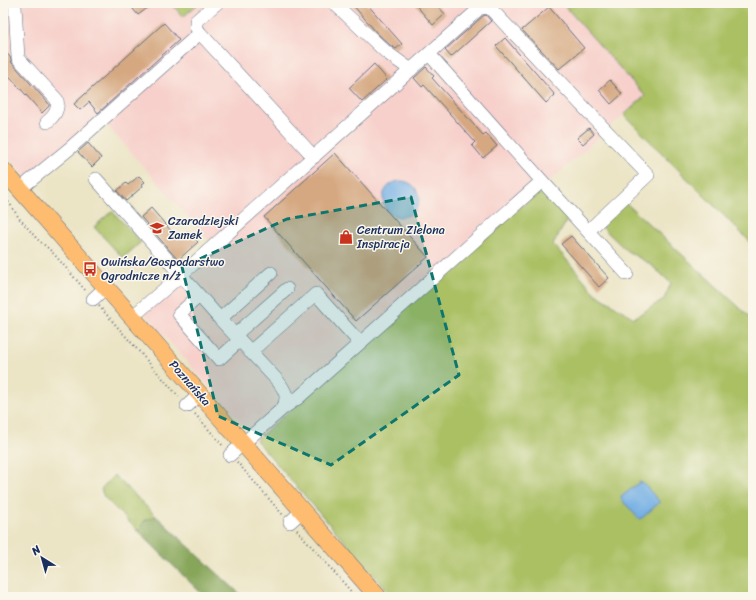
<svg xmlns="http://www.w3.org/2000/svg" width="756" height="600" font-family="Sriracha,sans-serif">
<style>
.built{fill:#f7d0cb}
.green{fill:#aac064;stroke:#627861}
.forest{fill:#87a65a;stroke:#516a5c}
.water{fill:#73afe4;stroke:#476fa1}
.building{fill:#d5a881}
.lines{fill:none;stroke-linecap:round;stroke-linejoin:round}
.minor-casing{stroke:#646e82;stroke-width:14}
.major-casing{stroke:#646e82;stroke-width:18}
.path{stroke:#646e82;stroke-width:2;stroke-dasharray:1 3;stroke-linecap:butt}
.minor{stroke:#fff;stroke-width:13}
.major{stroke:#fdbc6f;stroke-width:17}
.marked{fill:#0f766e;fill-opacity:0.2;stroke:#0f766e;stroke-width:3;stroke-dasharray:8 5;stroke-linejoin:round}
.labels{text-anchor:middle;stroke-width:3;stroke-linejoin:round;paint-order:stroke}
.poi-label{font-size:12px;fill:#1b2f5e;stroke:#fbf7ec;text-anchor:start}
.street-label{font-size:12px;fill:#1b2f5e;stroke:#fbf7ec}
</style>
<rect width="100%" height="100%" fill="#fbf7ec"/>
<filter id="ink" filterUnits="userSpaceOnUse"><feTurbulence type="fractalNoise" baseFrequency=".025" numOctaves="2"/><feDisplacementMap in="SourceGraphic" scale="8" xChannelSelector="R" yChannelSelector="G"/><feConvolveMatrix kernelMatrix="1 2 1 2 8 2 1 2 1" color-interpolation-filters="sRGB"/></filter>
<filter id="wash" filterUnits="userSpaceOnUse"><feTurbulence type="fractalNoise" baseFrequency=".012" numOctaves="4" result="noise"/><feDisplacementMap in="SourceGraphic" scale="16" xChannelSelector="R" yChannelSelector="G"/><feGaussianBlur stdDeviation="0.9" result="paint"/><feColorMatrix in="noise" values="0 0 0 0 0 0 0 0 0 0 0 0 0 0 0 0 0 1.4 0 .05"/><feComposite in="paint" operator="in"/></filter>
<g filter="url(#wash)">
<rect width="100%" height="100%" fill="#ebe4c5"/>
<path class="built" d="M3,3H171L183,17L199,3H449L452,6L469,3H562L645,96L542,188L256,440L145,314L211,243L104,122L33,185L3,151Z"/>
<path class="green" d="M171,3H199L183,17Z
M562,3H753V245L624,115L645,96Z
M542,188L568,219L553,244L596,294L634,318L664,299L671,283L650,264L627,251L601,226L626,203L753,320V597H393L256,440Z
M112,211L141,242L123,258L94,227Z
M114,475L156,516L144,521L139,532L104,497L101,489Z"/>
<path class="forest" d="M156,516L243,597H205L139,532L144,521Z"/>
<path class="water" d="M383 199a18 18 0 1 1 36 0a18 18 0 1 1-36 0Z
M640,482L643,483L659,501V503L642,518L639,519L621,499V497Z"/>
<g id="blocks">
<path class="building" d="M128,3H154L138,15Z
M351,3H366L402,44L396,49L391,46L378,34Z
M414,3H435L445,14L433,25Z
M549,7L584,48L559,69L522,30Z
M486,15L491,21L451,57L445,50L483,16Z
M164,23L179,40L98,113L89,102L80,110L74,104Z
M505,38L555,95L546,103L496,46Z
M3,49L10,57L12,63L49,104V106L42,113L3,69Z
M374,64L387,79L362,102L349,88Z
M426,67L434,76L432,78L483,135L486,133L497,146L483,158L472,145L475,142L424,85L422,87L414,78Z
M610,80L622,94L611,104L599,90Z
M589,128L594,134L583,144L577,138Z
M88,143L101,158L92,167L78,152Z
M335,153L428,257L356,321L264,217Z
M139,176L145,182L142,184L143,186L126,201L117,191L126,183L128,185Z
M151,208L179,240L188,232L198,242L178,260L141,217Z
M571,236L609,278L599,287L561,244Z"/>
</g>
</g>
<g filter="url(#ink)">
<use href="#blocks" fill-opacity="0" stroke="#646e82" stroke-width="1"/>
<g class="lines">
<defs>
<path id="minor" d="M14,3L15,6L18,58L57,100C59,110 54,116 47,122
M334,3L386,52L411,70
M200,33L196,27V21L217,3
M429,54L542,181L627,274
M96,179L220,319L277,380C285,390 290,398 282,409L230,455
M20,189L69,149L200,33L314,157
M199,296L179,314L219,359L240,340
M93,299L106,287
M132,317L181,275L480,8L489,7L648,175L588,231
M220,319L271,273
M235,335L287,289
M360,343L542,181
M250,352L316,294L360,343L298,398L282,409
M187,406L200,394
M290,522L302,511"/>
<path id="major" d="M3,170L378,597"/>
</defs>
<use href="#minor" class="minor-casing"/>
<use href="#major" class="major-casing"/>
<path class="path" d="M3,196L10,204L19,218L37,239L48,248L54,254L86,291
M99,306L180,398
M195,414L224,447
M237,462L283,515
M297,530L356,597"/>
<use href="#minor" class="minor"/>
<use href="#major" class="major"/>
</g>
</g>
<path class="marked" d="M411,197L459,375L331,465L218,416L182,267L287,219Z"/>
<defs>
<symbol id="school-bare" viewBox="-9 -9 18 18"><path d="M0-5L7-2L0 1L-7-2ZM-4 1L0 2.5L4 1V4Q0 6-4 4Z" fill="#c8321e" stroke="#fbf7ec" stroke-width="2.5" paint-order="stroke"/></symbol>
<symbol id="shop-bare" viewBox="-9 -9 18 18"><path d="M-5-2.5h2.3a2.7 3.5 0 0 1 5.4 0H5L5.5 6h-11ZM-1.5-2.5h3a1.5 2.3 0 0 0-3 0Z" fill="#c8321e" stroke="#fbf7ec" stroke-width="2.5" paint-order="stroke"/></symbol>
<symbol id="bus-bare" viewBox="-9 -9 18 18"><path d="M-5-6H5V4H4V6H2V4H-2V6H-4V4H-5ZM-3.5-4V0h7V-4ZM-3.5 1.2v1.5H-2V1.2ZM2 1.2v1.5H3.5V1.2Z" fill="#c8321e" stroke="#fbf7ec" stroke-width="2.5" paint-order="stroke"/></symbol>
</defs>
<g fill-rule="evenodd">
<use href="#school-bare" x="147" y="218" width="20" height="20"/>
<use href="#shop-bare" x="336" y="227" width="20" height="20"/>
<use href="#bus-bare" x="80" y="259" width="20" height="20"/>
</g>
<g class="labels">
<g class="poi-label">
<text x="168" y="225">Czarodziejski<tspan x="168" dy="14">Zamek</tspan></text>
<text x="357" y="234">Centrum Zielona<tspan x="357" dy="14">Inspiracja</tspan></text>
<text x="101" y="266">Owińska/Gospodarstwo<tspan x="101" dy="14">Ogrodnicze n/ż</tspan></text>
</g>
<g class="street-label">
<text transform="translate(190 383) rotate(49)" y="4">Poznańska</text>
</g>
</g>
<rect width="756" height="600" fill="none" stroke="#fbf7ec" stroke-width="16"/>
<g transform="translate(42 558) rotate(323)" stroke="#fbf7ec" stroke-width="3" paint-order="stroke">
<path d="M0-3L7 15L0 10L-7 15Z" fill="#1b2f5e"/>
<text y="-6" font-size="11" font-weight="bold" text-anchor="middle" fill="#1b2f5e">N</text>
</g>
</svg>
